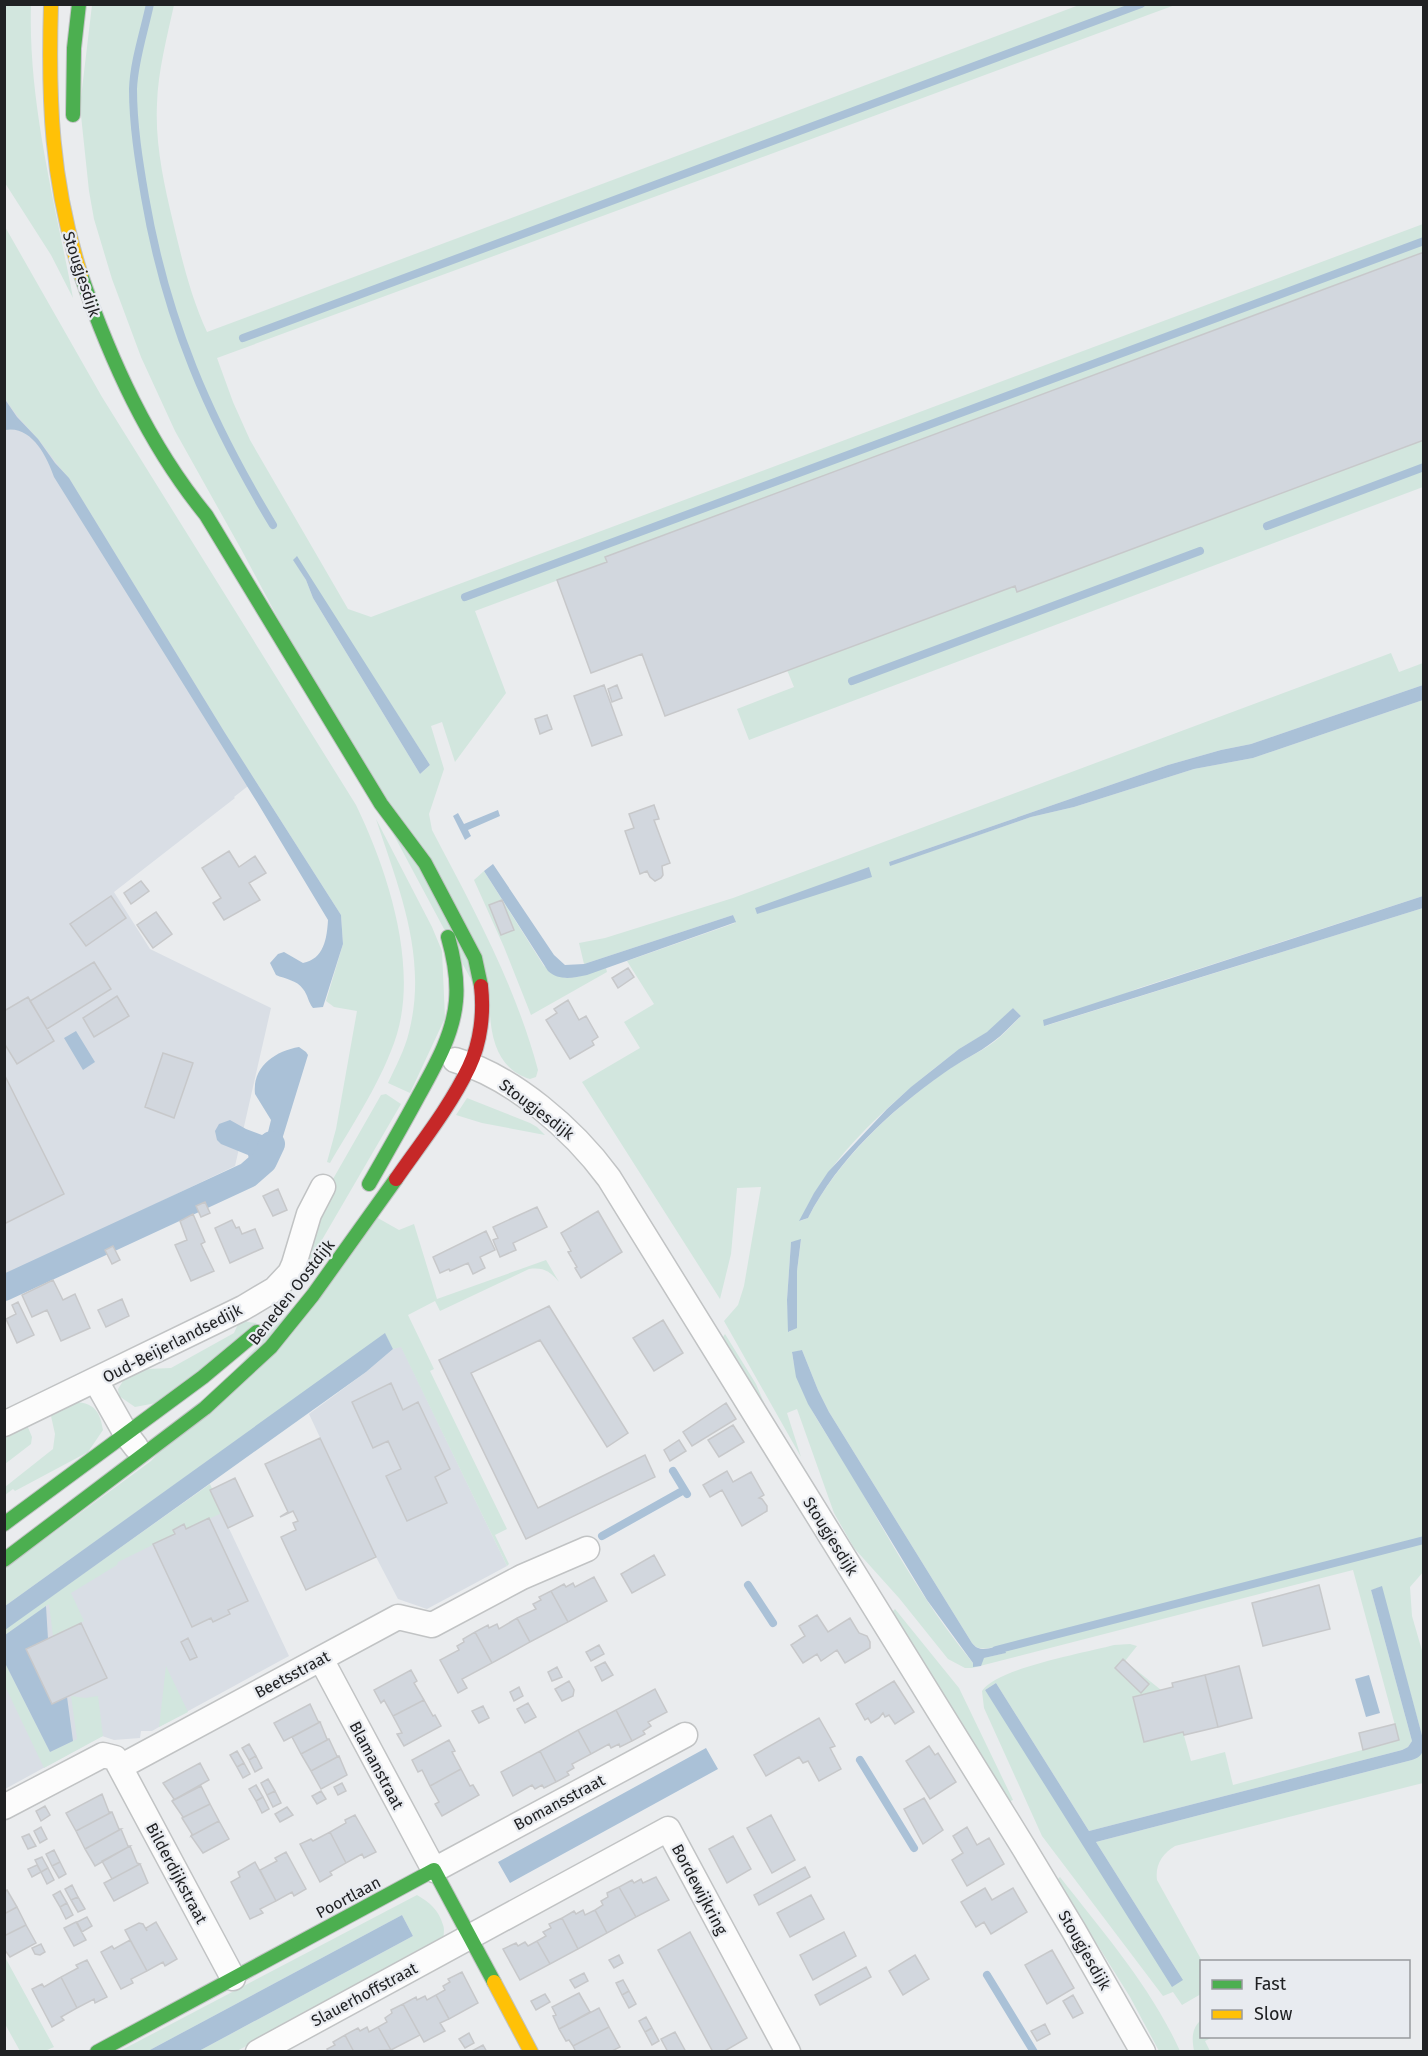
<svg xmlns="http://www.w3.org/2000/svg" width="1428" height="2056" font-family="'Fira Sans',sans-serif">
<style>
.built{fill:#d9dee5}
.green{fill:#d2e6de;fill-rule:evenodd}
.water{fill:#aac1d7}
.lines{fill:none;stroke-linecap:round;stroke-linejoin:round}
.stream{stroke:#aac1d7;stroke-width:8}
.canal{stroke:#aac1d7;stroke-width:26}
.building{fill:#d2d7de;stroke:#c7c8ca;stroke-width:1.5}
.street-casing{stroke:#c1c3c4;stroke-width:27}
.fast-casing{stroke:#c1c3c4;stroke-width:16}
.slow-casing{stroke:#c1c3c4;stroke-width:16}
.jam-casing{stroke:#c1c3c4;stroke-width:16}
.street{stroke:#fcfcfc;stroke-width:24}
.fast{stroke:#4caf50;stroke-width:14}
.slow{stroke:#ffc107;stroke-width:14}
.jam{stroke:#c62828;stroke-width:14}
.labels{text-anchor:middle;stroke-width:4.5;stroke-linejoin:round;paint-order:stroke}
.street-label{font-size:16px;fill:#202123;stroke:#e8ebf0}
</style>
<rect width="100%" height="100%" fill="#eaecee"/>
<path class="built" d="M4,320L276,764L234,797L235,798L114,892L150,949L271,1008L235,1166L5,1276Z
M401,1346L507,1566L427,1609L398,1599L376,1557L309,1414L366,1372L393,1349Z
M210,1488L289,1656L159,1727L152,1731H141L140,1738L114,1740L102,1736L5,1789L4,1635Z"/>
<path class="green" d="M5,5H31C28,103 55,202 73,298L51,255L5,183Z
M92,5H174C167,37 158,71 157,104C155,144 164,184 173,222C182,260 191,297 207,332L1079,5H1175L217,358L233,402L250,440L348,609L371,617L1423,224V252L606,557L607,562L475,611L506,693L455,762L442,722L431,726L444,769L429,814L432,830C473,908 515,984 538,1070L536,1077L530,1079C500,1070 492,1043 490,1015L241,549L175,431L141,357L112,279L94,219L89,191L80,106ZM296,557L430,765L420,774L313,598L306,580L294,560Z
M4,225L102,397L356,805C387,869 418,963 397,1034C383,1079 354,1122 330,1163L327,1162L336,1129L357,1011L334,1007L326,1001L343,944L341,915L225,733L69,478C57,465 49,452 38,439C25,424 16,416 5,398Z
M1423,440V487L749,740L737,709L794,687L787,670L1015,586Z
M1391,653L1399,672L1423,663V685L1251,744L1221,750L1168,765L889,862L891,865L1031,817L1074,807L1194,769L1253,758L1423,700V896L1139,988L1045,1026L1423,908L1424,1571L1410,1587L1412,1616L1423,1654V1739L1381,1587L1371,1590L1412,1741L1408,1747L1402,1750L1089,1831L996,1683L985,1690L1183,1980L1096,1842L1412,1760L1423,1752V1783L1175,1846C1162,1854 1155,1865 1157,1880L1202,1961L1201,1994L1182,2005L1173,1992L1163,1996L1042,1836L984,1708L982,1691C997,1668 1085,1653 1114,1645L1130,1644L1137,1646L1125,1661L1161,1690L1133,1697L1144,1741L1183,1732L1191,1761L1225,1752L1233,1785L1399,1740L1353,1570L972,1668H965L948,1659L899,1598L854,1548L834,1513L797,1409L787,1413L801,1457L724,1321L738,1305L744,1286L761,1187L737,1188L731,1254L720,1299L582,1082L640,1048L624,1022L654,1004L627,961L735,923L733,915L584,964L579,943L605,938L733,898ZM1013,1008L1021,1016C1012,1025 1003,1035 994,1042C979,1053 962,1060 946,1071C892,1110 839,1158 808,1218L800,1221C830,1153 897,1097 954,1053C964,1045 975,1040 986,1033C996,1026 1004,1017 1013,1008ZM801,1240L797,1271V1327L789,1332L787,1300L791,1242ZM802,1350L818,1390L829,1412L972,1643C980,1653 992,1647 1003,1645L1005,1653L984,1658L973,1663C925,1605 889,1539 852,1475C828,1434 799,1401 792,1353Z
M376,819L432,927L442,951L445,1018L410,1093L388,1083C396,1066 405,1049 409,1032C428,957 399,889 376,819Z
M484,871L544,966L565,978L577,977L606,968L607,972L531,1015L504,947L474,880Z
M386,1094L401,1104L312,1257L302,1271L317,1207L381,1095Z
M467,1098L530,1123L537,1127L545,1135L482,1123L456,1115Z
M376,1217L399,1230L414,1224L437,1299L546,1260L559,1282C550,1271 543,1267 529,1269L440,1311L435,1301L408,1315L434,1369L430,1371L507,1529L495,1535L509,1564L507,1566L401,1347L393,1349L385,1334L5,1606L4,1569L151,1461Z
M244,1319L248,1322L257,1323L213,1360L156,1403L135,1407L119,1396L118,1389L123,1381L131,1376L147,1369L171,1368L234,1333L239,1322Z
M725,1334L756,1384L765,1405L723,1337Z
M77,1402C96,1404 100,1413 103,1430L88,1452L15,1491L13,1489L5,1495V1487L53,1449L55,1434L51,1416L54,1413Z
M27,1425L32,1437L31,1444L5,1464L4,1436Z
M210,1484L222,1513L186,1529L184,1524L174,1529L175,1534L118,1562L117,1565L71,1593L84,1621L53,1636L49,1604L5,1635L4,1630Z
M895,1609L959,1688L1013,1800L1008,1802L892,1612Z
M5,1663L50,1752L77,1739L71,1696L85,1698L98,1696L103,1736L44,1768L5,1686Z
M166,1666L188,1712L159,1727Z
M1060,1877C1103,1932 1151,1987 1180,2051H1159L1130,1997L1057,1880Z
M417,1895C429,1902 439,1910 443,1925C445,1930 443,1934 444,1940L237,2051H199L413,1936L402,1915L148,2051L118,2052Z
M6,1959L54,2047L45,2051H20L5,2024L4,1960Z
M1201,2020L1202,2036L1213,2037L1205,2041L1210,2051H1194C1192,2039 1191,2029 1201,2020Z"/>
<path class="water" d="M4,398L17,417L38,439L55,463L69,478L225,733L341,915L343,944L323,1007L313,1008C308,1002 308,995 303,989C297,980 285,979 276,975L270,963L278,954L284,952L303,963C324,959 327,938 328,920L257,802L54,477C47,456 31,425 5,430Z
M297,556L430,765L420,774L313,598L306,580L293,560Z
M1423,685V700L1253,758L1194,769L1074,807L1031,817L890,866L889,862L1168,765L1221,750L1251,744Z
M498,810L500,816L468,830L471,836L465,840L453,816L458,813L464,824Z
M493,864L554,955L565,965L584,964L733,915L736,922L587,975C573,978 559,981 548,971L484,871Z
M869,867L872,877L757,914L755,908Z
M1423,896V908L1044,1026L1043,1020Z
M1013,1008L1021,1016C1012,1024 1004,1034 994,1041C979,1053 960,1061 944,1073C890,1111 838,1159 808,1218L799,1221L814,1193L828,1172L887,1109L911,1087L959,1049L987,1032Z
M76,1031L95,1062L83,1070L64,1038Z
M299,1047L306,1052L308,1055L276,1159L270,1168L254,1176L248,1155L221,1144L217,1140L215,1131L219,1124L230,1120L246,1129L262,1135L268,1132L271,1120L255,1094C252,1067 275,1051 299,1047Z
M801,1239L797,1271V1328L788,1332L787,1300L791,1242Z
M385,1333L393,1349L366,1372L5,1630V1606Z
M802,1350L818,1390L829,1412L972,1643C980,1654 992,1647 1003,1645L1006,1653L984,1658L981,1666L973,1667V1663L927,1600L808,1404L796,1377L792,1352Z
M1382,1586L1423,1739C1424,1750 1424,1756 1412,1760L1096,1842L1183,1980L1172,1987L985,1690L996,1683L1089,1831L1402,1750L1408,1747L1412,1741L1371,1590Z
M46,1606L48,1639L26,1649L52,1704L67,1697L73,1741L50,1752L5,1663V1635Z
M1369,1675L1380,1713L1366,1717L1355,1679Z
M706,1748L718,1769L510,1883L498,1862Z
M402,1915L413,1936L199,2051H148Z"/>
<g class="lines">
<path class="stream" d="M150,4C144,32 134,61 133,89C133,125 139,162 145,197C166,320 209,419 273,525
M243,338L1141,4
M1267,526L1424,467
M465,597L1424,241
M852,681L1200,551
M673,1471L687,1494
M602,1536L684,1490
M748,1585L773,1623
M996,1650L1424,1540
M860,1760L914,1848
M987,1975L1034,2052"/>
<path class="canal" d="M4,1288L248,1175L264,1161L272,1144"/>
</g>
<path class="building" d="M1424,252V440L1017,592L1015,586L665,716L642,654L591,673L557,580L607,562L605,557Z
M604,685L622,735L592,746L574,696Z
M617,685L622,698L612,702L608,689Z
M547,715L552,729L540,734L535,719Z
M654,805L659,819L654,820L670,863L662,866L663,875L661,878L655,881L650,877L647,871L640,874L625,831L634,828L629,814Z
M229,851L239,867L255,856L266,873L249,883L260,900L224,920L213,903L221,898L202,868Z
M141,881L149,891L131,904L124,893Z
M111,896L126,918L86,946L70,924Z
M502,900L514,930L501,935L489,905Z
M156,912L172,934L153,948L137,925Z
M94,962L111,989L47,1029L30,1001Z
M628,968L634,977L618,988L612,978Z
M117,996L129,1016L94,1037L83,1018Z
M28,997L54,1041L17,1064L4,1043V1011Z
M568,1000L579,1020L586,1016L598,1037L592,1041L594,1045L570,1059L546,1020L557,1013L554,1009Z
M163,1053L193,1063L174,1118L145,1107Z
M4,1074L64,1194L4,1224Z
M278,1189L287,1210L273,1216L263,1196Z
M205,1202L210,1213L201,1217L196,1206Z
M537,1207L547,1227L513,1243L516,1250L500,1257L493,1240L498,1238L493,1227Z
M598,1211L622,1252L581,1278L575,1268L577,1267L568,1252L571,1251L561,1233Z
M193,1214L205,1242L201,1244L214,1271L191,1281L175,1245L187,1240L180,1221Z
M232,1220L236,1228L239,1227L242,1234L255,1229L263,1248L230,1263L215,1228Z
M486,1231L495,1250L480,1257L485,1268L473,1274L468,1263L450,1271L449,1269L440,1273L433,1257Z
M113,1246L120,1260L112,1264L105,1250Z
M53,1280L63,1300L75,1294L90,1328L61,1341L47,1310L32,1317L22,1295Z
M122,1299L129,1316L106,1327L98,1310Z
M18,1302L34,1335L17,1343L6,1319L16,1314L12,1305Z
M549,1306L628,1433L607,1447L540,1340L471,1373L538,1508L645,1455L655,1477L526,1539L439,1360Z
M663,1320L683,1353L654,1371L633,1338Z
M391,1383L403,1410L418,1402L450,1469L435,1477L447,1503L407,1521L386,1476L401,1469L388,1441L373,1448L352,1402Z
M726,1403L736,1419L692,1446L683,1432Z
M733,1425L744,1442L719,1457L708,1440Z
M320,1438L376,1557L306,1590L281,1537L296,1530L293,1523L298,1521L293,1511L280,1517L288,1512L265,1464Z
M679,1440L686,1451L670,1461L664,1450Z
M727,1471L733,1482L751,1472L764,1495L759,1498L762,1499L767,1506V1511L742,1526L722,1490L710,1497L703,1485Z
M235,1478L253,1516L228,1528L210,1490Z
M209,1518L248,1601L228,1610L230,1614L213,1622L211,1618L192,1627L153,1544L175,1534L173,1530L184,1524L186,1529Z
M654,1555L665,1575L632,1593L621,1574Z
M594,1577L607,1601L568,1622L551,1591L564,1584L566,1587L573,1583L575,1587Z
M1319,1585L1330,1629L1263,1646L1252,1603Z
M551,1591L568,1622L530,1642L517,1618L536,1609L533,1604L541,1600L539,1597Z
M817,1615L828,1632L850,1618L859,1633L867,1636L870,1642V1648L845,1663L837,1650L821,1661L817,1654L803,1663L791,1645L805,1636L799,1626Z
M517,1618L530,1642L492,1663L475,1632L488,1625L489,1628L497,1624L499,1629Z
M81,1623L107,1678L52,1704L26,1649Z
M475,1632L492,1663L462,1679L467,1688L458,1693L440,1660L459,1650L457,1646L464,1642L463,1639Z
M188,1638L197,1657L190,1660L181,1642Z
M599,1645L604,1654L591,1661L586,1652Z
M1123,1659L1149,1684L1141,1693L1115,1668Z
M605,1662L613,1675L602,1681L595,1667Z
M1239,1666L1252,1718L1218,1727L1205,1675Z
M557,1667L562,1677L552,1681L548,1672Z
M411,1670L417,1681L414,1683L424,1700L393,1716L384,1700L381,1703L374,1690Z
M1205,1675L1218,1727L1184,1735L1183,1732L1144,1742L1133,1697L1173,1687L1172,1683Z
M569,1681L574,1690L573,1696L562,1701L555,1689Z
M894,1681L914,1712L895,1724L889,1715L885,1717L883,1713L879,1718L871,1723L868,1718L865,1720L856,1704Z
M519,1687L523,1696L514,1701L510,1692Z
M655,1689L667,1712L648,1722L651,1726L643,1731L645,1734L632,1741L616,1710Z
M424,1700L433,1716L435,1715L441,1726L404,1746L397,1734L402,1733L393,1716Z
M528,1703L536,1717L525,1723L517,1709Z
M310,1704L318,1721L320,1722L284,1741L274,1723Z
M483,1706L489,1718L479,1723L472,1711Z
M616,1710L632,1741L620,1747L619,1744L611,1748L609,1744L591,1754L578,1730Z
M819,1718L835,1746L830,1748L841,1769L819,1781L808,1761L803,1763L799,1757L766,1776L754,1755Z
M320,1722L327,1739H329L301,1754L292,1737Z
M1395,1724L1399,1740L1363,1750L1359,1733Z
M578,1730L591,1754L572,1764L574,1768L567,1772L569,1775L556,1782L540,1751Z
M329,1739L337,1756H339L311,1771L301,1754Z
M449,1740L455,1751L452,1752L461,1769L430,1786L422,1770L418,1772L412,1760Z
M249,1744L256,1756L249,1760L242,1748Z
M929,1746L935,1755L938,1753L956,1782L930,1799L906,1761Z
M237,1751L244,1763L237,1767L230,1755Z
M540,1751L556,1782L544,1788L542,1785L535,1789L532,1785L513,1796L501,1772Z
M256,1756L262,1768L255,1772L249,1760Z
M339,1756L347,1775L321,1789L311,1771Z
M200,1763L209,1780L172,1801L174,1799L163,1783Z
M244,1763L250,1774L243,1778L237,1767Z
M461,1769L470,1786L473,1785L479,1795L442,1816L435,1804L439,1802L430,1786Z
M268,1779L275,1791L267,1795L261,1783Z
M342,1783L346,1791L338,1795L334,1787Z
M256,1785L263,1797L256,1801L249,1789Z
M201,1786L210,1804L182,1818L183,1817L172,1801Z
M275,1791L281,1803L273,1807L267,1795Z
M321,1791L326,1799L317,1804L312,1796Z
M102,1794L109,1812H112L76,1831L66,1813Z
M263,1797L269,1809L262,1813L256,1801Z
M924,1798L943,1830L923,1844L904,1809Z
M210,1804L219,1821L191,1836L192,1834L182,1818Z
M45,1806L50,1815L41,1821L36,1811Z
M287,1807L293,1815L280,1822L275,1814Z
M112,1812L119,1829H121L85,1849L76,1831Z
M355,1815L376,1852L364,1858L362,1854L346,1863L330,1832L346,1823L345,1820Z
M771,1815L795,1860L772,1873L747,1828Z
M219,1821L229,1839L203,1853L191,1836Z
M41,1827L47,1839L40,1843L34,1831Z
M967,1827L977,1845L989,1838L1004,1864L967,1886L952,1860L963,1853L953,1836Z
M121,1829L128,1846H130L95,1866L85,1849Z
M330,1832L346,1863L330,1872L332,1875L320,1882L300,1844L311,1839L313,1841Z
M29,1834L36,1846L28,1849L22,1837Z
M733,1836L751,1869L727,1883L709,1849Z
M130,1846L137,1863L140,1864L112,1879L102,1861Z
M54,1850L60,1862L52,1866L46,1854Z
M286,1852L306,1889L294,1896L292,1892L276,1901L260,1870L277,1861L275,1858Z
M42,1857L48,1868L41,1872L35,1860Z
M60,1862L66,1874L59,1878L52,1866Z
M255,1862L276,1901L260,1909L263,1913L250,1919L231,1882L240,1877L238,1872Z
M140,1864L148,1883L114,1901L104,1883Z
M37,1865L41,1872L32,1877L28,1869Z
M805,1867L810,1877L759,1905L754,1895Z
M48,1868L54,1880L47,1884L41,1872Z
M656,1877L669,1900L636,1917L619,1887L632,1880L634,1883L641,1879L643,1883Z
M72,1885L78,1897L71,1900L65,1889Z
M619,1887L636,1917L607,1933L595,1910L603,1905L601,1901L608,1897L607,1893Z
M985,1888L992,1900L1013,1888L1027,1912L991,1934L984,1922L976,1927L961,1902Z
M7,1890L17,1907L4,1914V1892Z
M60,1891L67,1903L60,1907L53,1895Z
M811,1895L824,1919L790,1937L777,1913Z
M78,1897L85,1909L78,1912L71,1900Z
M67,1903L73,1915L66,1919L60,1907Z
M17,1907L26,1925L4,1936V1914Z
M583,1910L585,1915L595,1910L607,1933L578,1949L562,1918L574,1911L576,1914Z
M87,1917L92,1926L82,1932L77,1922Z
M562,1918L578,1949L550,1964L537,1941L546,1936L543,1932L551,1928L549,1924Z
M76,1922L86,1940L74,1946L64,1928Z
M156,1922L177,1959L165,1966L163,1962L147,1971L125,1930L139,1923L143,1924L147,1931L146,1928Z
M26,1925L36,1943L10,1957L4,1949V1936Z
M690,1932L747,2038L723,2052H713L658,1950Z
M844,1932L856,1956L813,1980L800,1955Z
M130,1940L147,1971L131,1979L133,1983L121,1989L101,1952L112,1946L114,1949Z
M537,1941L550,1964L520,1980L503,1949L516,1943L518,1946L525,1942L528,1946Z
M41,1944L45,1952L40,1955L35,1954L32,1948Z
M1052,1950L1074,1988L1047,2004L1025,1965Z
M619,1955L623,1963L614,1968L609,1960Z
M915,1955L929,1979L903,1995L889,1971Z
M87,1960L107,1997L95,2003L94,1999L77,2008L61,1977L78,1968L76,1965Z
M866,1967L871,1977L820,2005L815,1995Z
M462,1972L478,2003L449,2019L436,1995L445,1990L443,1986L450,1982L448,1979Z
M584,1973L588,1981L575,1988L570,1980Z
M61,1977L77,2008L61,2017L64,2020L52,2027L32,1989L42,1984L44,1987Z
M623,1980L629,1991L622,1995L616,1983Z
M629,1991L636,2004L629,2008L622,1995Z
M579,1993L590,2012L559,2029L553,2016L556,2015L552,2007Z
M545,1994L550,2002L536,2010L531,2001Z
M436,1995L449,2019L440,2023L445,2031L424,2042L403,2004L416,1997L417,2000L425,1996L427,2000Z
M1073,1995L1083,2013L1073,2018L1063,2001Z
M403,2004L420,2035L391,2050L378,2027L387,2022L385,2018L392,2013L391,2010Z
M599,2008L609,2027L573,2046L569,2040L566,2041L559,2029Z
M646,2017L652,2028L645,2032L639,2021Z
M1045,2024L1050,2034L1037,2041L1031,2031Z
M367,2027L369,2032L378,2027L391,2050L354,2052L345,2035L358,2028L360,2031Z
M609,2027L620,2047L610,2052H576L573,2046Z
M652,2028L659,2041L652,2045L645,2032Z
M675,2032L686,2052H668L661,2039Z
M469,2033L474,2043L465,2048L459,2039Z
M345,2035L354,2052H329L327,2049L335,2045L333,2042Z
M483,2045L487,2052H470Z"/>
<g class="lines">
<defs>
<path id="street" d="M455,1060C513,1077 573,1129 609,1178L1024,1848L1074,1931L1143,2052
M96,1381L126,1434L136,1447
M4,1424L243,1308L275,1289L290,1273L294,1264L309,1214L323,1187
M321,1659L434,1870L685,1735
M120,1767L233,1978
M4,1807L103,1755L115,1758L120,1767L398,1617L432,1625L522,1577L587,1549
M258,2052L668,1829L788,2052"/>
<path id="fast" d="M73,115L74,48L79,4
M81,275C111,361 148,444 206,515L381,804L425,863L475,958L481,986
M369,1184C386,1154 403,1125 419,1095C435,1066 453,1035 456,1001C458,979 454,958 448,937
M4,1524L203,1377L257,1332
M4,1560L205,1408L271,1347L313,1295L396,1179
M97,2052L434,1870L494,1982"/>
<path id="slow" d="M51,4C48,100 51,182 81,275
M494,1982L531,2052"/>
<path id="jam" d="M396,1179C421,1143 450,1107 469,1067C481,1042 484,1012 481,986"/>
</defs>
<use href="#street" class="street-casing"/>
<use href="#fast" class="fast-casing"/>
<use href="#slow" class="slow-casing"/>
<use href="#jam" class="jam-casing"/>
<use href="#street" class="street"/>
<use href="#fast" class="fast"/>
<use href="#slow" class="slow"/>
<use href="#jam" class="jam"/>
</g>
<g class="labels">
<g class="street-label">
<text transform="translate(82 274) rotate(72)" y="6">Stougjesdijk</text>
<text transform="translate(537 1109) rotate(37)" y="6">Stougjesdijk</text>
<text transform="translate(291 1292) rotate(-52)" y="6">Beneden Oostdijk</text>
<text transform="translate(172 1343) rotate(-27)" y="6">Oud-Beijerlandsedijk</text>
<text transform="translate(831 1536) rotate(58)" y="6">Stougjesdijk</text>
<text transform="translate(292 1674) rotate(-28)" y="6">Beetsstraat</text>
<text transform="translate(377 1765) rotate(62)" y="6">Blamanstraat</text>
<text transform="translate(559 1802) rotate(-28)" y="6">Bomansstraat</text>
<text transform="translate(177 1873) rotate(62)" y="6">Bilderdijkstraat</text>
<text transform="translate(700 1889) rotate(62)" y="6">Bordewijkring</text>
<text transform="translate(348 1897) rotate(-28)" y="6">Poortlaan</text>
<text transform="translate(1085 1950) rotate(60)" y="6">Stougjesdijk</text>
<text transform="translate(364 1994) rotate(-28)" y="6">Slauerhoffstraat</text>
</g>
</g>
<rect width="1428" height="2056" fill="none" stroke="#202123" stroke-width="12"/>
<rect x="1200" y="1960" width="210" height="78" fill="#e8ebf0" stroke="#989a9e" stroke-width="1.5"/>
<rect x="1212" y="1980" width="30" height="9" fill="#4caf50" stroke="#989a9e" stroke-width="1.5"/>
<text x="1254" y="1990" font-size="18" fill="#202123">Fast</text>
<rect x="1212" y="2010" width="30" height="9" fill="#ffc107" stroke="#989a9e" stroke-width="1.5"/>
<text x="1254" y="2020" font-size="18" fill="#202123">Slow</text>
</svg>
